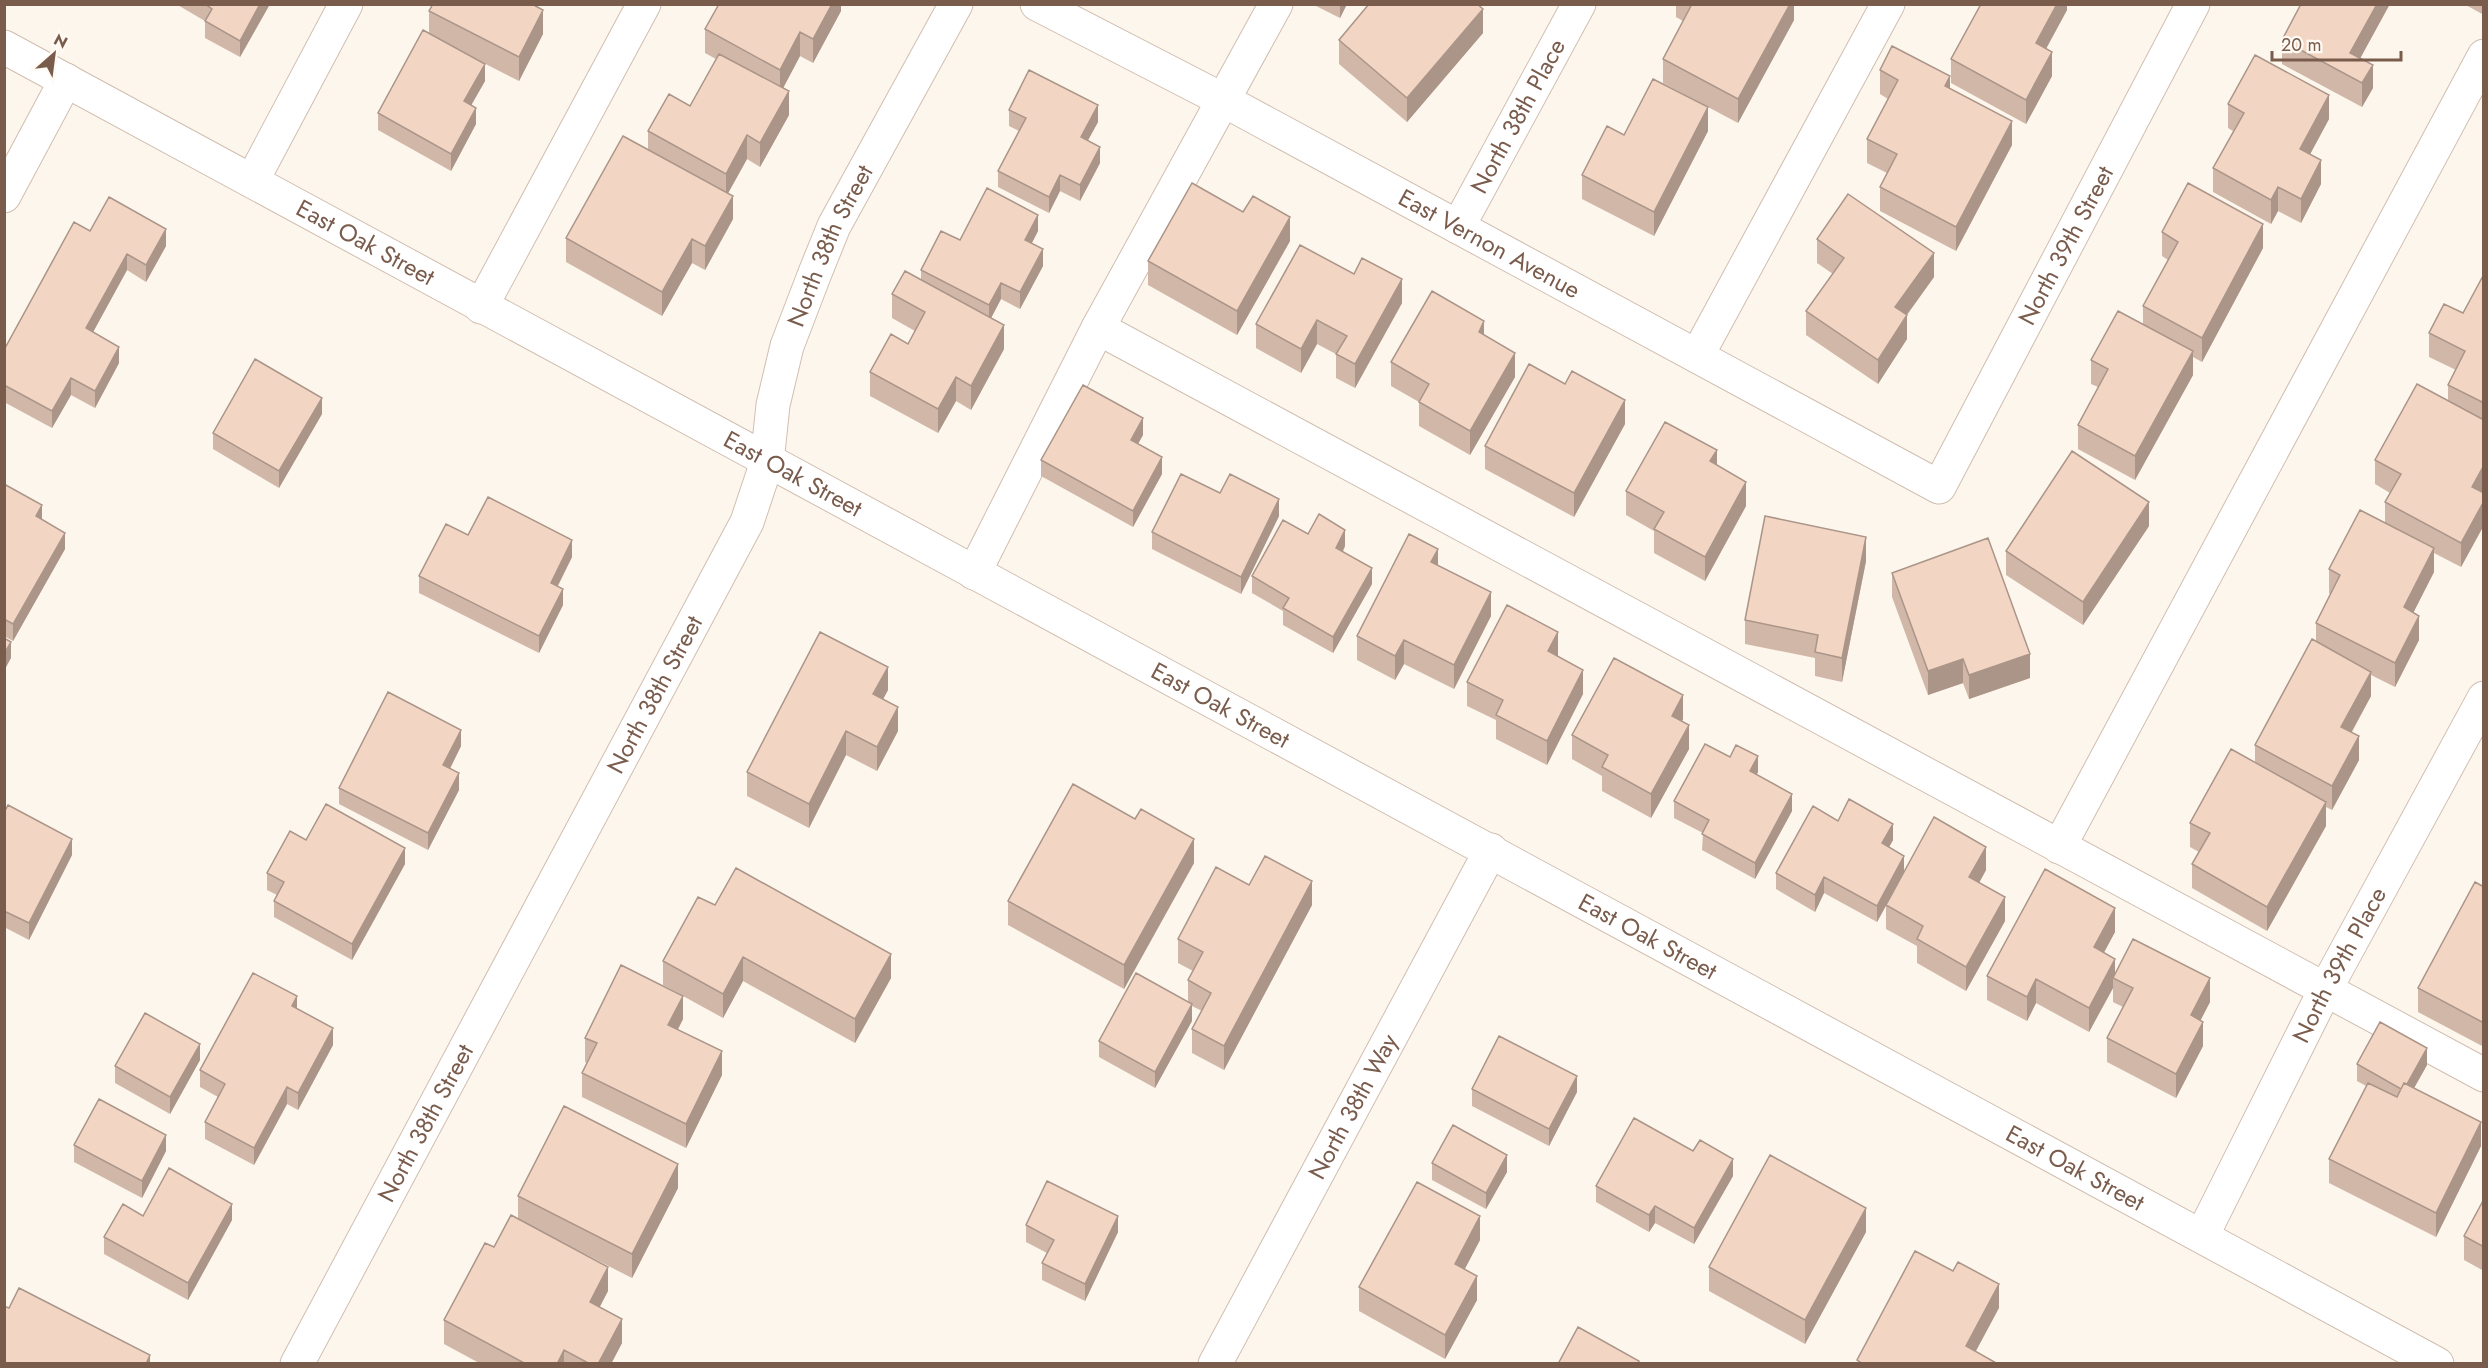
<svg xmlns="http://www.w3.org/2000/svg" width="2488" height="1368" font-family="Jost,sans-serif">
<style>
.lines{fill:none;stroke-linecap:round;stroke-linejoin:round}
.minor-casing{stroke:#d1beb0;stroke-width:35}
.minor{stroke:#fff;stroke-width:33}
.wall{fill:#d1b7a8}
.shaded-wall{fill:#aa9588}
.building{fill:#f3d5c3;stroke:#aa9588;stroke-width:1.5}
.labels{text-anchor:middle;stroke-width:4.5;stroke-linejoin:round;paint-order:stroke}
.street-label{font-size:24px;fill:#7a5c4d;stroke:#fffaf3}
</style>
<rect width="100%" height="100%" fill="#fdf6ec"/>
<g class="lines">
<defs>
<g id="minor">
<path id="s1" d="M1037,4L1225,101L1939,487L2193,4"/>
<path id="s2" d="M4,47L2437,1364"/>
<path d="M252,181L346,4"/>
<path d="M4,196L66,80"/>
<path id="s3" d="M1458,227L1579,4"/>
<path d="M481,307L644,4"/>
<path d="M1098,328L2484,1075"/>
<path d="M1697,356L1888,4"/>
<path d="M974,573L1098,328L1276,4"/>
<path d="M2059,847L2484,56"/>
<path id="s4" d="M2202,1236L2325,990L2484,698"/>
<path id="s5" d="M297,1364L747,522L767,462L773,405L787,346L815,273L834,226L956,4"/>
<path id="s6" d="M1215,1364L1491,850"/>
</g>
</defs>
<use href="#minor" class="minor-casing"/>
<use href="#minor" class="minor"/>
</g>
<path class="wall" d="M176,4H270L240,57L205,38V21Z
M841,4V11L813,63L800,56L783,88L789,115L760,167L747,159L728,193L733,219L705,270L692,263L662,316L566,262V238L648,150V131L690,106L716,59L705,53V29Z
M1312,4H1347L1340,18Z
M1676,4H1794V20L1738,123L1708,107V131L1654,236L1582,199V175L1624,135L1697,101L1663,83V59L1683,21L1676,17Z
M2067,4V10L2046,49L2052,76L2026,124L1951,83V59Z
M2464,4H2484V15Z
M429,11L543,34L519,81L472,57L485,81L471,105L476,124L451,171L378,130V113L429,33Z
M1483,33L1407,122L1339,64V40Z
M2282,40L2361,58L2373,88L2362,107L2282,64Z
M1880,70L1950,89L2012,145L1956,251L1880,211V187L1887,173L1867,163V139L1888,99L1880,94Z
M2228,104L2329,119L2310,154L2321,184L2301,223L2278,211L2271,224L2213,192V168L2233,131L2228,128Z
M1009,110L1098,122L1088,140L1100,163L1080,201L1060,191L1049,213L998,187V171L1019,131L1009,126Z
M90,231L166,246L146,282L127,270L93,332L119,363L95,408L71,395L52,428L4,402V350Z
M1038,231L1032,243L1043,266L1020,309L1001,299L991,318L1004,349L971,410L956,401L938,433L870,396V372L908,344L915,331L892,318V294L921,280V270L960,240Z
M2162,232L2263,248L2202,362L2193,357V375L2135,480L2078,449V425L2098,387L2091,384V360L2143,324V306L2168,260L2162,256Z
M1817,239L1934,277L1907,315V339L1878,384L1806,335V311L1833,274L1817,263Z
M1290,241L1237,335L1148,285V261Z
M2484,274V489L2482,492L2484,493V525L2461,567L2434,553V572L2413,613L2419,640L2395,687L2371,675V696L2352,732L2359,760L2332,810L2326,807V826L2267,931L2192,888V864L2199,852L2190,847V823L2255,763V745L2316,641V623L2330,594L2329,593V569L2385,523V502L2390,493L2375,484V460L2448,401V385L2456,370L2429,357V333L2463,313Z
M1402,303L1355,388L1336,378V354L1317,344L1301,373L1256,348V324Z
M1484,335L1515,377L1470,455L1419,426V402L1391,386V362Z
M1565,384L1625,424L1574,517L1485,469V446Z
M322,414L279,488L213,449V433Z
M1143,435L1138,444L1162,474L1133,527L1041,476V460Z
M1717,465L1746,506L1705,581L1654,553V531L1626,515V491Z
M4,484L42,520L65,549L13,641L4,636Z
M1220,493L1279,516L1241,594L1152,549V532Z
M2149,526L2083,625L2006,575V551Z
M1308,534L1345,546L1343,552L1372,584L1333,653L1283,625V611L1252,593V576Z
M468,535L572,557L558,586L563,605L539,653L419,593V576Z
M1866,561L1842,682L1815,676V658L1745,644V620Z
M1438,565L1491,616L1454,689L1404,664L1395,680L1357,660V636Z
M1892,573L2030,678L1969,699L1963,683L1928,695L1892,597Z
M1557,656L1583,694L1547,765L1496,739V720L1467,706V682L1558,656Z
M888,690L883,699L898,731L877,771L846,755L809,828L747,796V772Z
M1683,719L1682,721L1689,749L1651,818L1602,791V776L1572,759V735Z
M461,746L450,769L459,790L428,850L339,804V788Z
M1758,772L1756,775L1792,811L1755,879L1702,850L1703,833L1674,818V801Z
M4,813L72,855L29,940L4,927Z
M1838,821L1893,840L1889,847L1904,871L1986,870L1979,883L2005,921L1966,991L1917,963V946L1886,929V906L1877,922L1824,893L1815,912L1776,889V873Z
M306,840L405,864L352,960L274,917V901L277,895L267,890V873Z
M1194,863L1124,989L1008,925V901Z
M1249,885L1312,905L1224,1070L1192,1053V1029L1202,1011L1192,1006V1021L1155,1088L1099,1057V1041L1188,1002V980L1193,971L1178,963V939Z
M2484,887V1047L2418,1012V988Z
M715,905L891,978L855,1043L743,981L723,1018L683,996V1019L678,1029L722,1075L686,1148L582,1097V1073L587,1063L585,1062V1038L682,995L663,985V961Z
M2115,932L2104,952L2115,973L2210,1002L2200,1020L2203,1046L2176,1098L2107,1062V1038L2123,1007L2113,1002V988L2089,1032L2036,1003L2027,1021L1987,1000V976Z
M297,1009L333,1045L298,1110L287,1104L254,1165L205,1139V1122L218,1097L200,1087V1070Z
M200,1060L170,1114L115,1083V1066Z
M2357,1064L2427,1065L2414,1088L2481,1146L2436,1237L2329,1183V1159L2366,1086L2357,1081Z
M1472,1089L1577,1092L1549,1146L1472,1106Z
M74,1145L166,1151L142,1198L74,1162Z
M1432,1163L1507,1172L1486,1209L1432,1180Z
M1733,1176L1694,1244L1655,1223L1649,1232L1596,1202V1186Z
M678,1188L632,1278L546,1234L608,1291L599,1307L622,1343L611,1364H481L444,1344V1320L494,1247L518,1219V1196Z
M2484,1199V1271L2464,1260V1236Z
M143,1216L232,1220L188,1300L104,1254V1237Z
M1026,1225L1118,1232L1085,1301L1042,1280V1263L1047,1253L1026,1242Z
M1866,1232L1805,1344L1709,1291V1267Z
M1480,1240L1464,1269L1477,1300L1445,1359L1359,1311V1287Z"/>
<path class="shaded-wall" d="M260,4H270L240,57V41Z
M832,4H841V11L813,63V39Z
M1340,4H1347L1340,18Z
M1790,4H1794V20L1738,123V99Z
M2057,4H2067V10L2036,67V43Z
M2377,4H2390L2350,77V53Z
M1483,9V33L1407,122V98Z
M543,10V34L519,81V57Z
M800,32V56L780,94V70Z
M2052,52V76L2026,124V100Z
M485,64V81L464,118V101Z
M2373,65V88L2362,107V83Z
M1950,76V100L1945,86Z
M789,91V115L760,167V143Z
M2329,95V119L2300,173V149Z
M1098,105V122L1081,153V137Z
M1708,107V131L1654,236V212Z
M476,108V124L451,171V154Z
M2012,121V145L1956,251V227Z
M747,135V159L726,197V174Z
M1100,147V163L1080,201V185Z
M2321,160V184L2301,223V199Z
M1060,175V191L1049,213V197Z
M2278,187V211L2271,224V200Z
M733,196V219L705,270V246Z
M1038,215V231L1025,256V240Z
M1290,217V241L1237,335V311Z
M2263,224V248L2202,362V338Z
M166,229V246L146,282V265Z
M692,239V263L662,316V292Z
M1043,249V266L1020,309V292Z
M1934,253V277L1895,331V307Z
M127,254V270L86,345V328Z
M1402,279V303L1355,388V364Z
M1001,283V299L989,322V305Z
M1907,315V339L1878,384V360Z
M1317,320V344L1301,373V349Z
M1484,321V345L1479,332Z
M1004,325V349L971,410V386Z
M119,347V363L95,408V391Z
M2193,351V375L2135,480V456Z
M1515,353V377L1470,455V431Z
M956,377V401L938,433V409Z
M71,378V395L52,428V411Z
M322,398V414L279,488V471Z
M1625,400V424L1574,517V493Z
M1143,418V435L1131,456V440Z
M1717,450V474L1710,461Z
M1162,457V474L1133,527V511Z
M2484,465V489L2472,511V487Z
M1746,482V506L1705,581V557Z
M1279,499V516L1241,594V577Z
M2484,501V525L2461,567V543Z
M2149,502V526L2083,625V602Z
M42,505V522L36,516Z
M1345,530V546L1336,564V548Z
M65,533V549L13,641V624Z
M1866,537V561L1842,682V658Z
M572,540V557L551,599V583Z
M2434,548V572L2404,631V607Z
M1438,549V573L1431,562Z
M1372,568V584L1333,653V637Z
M563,589V605L539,653V636Z
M1491,592V616L1454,689V665Z
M2419,616V640L2395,687V663Z
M1558,632V656L1548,675V651Z
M1404,640V664L1395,680V656Z
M11,642V658L4,671V654Z
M2030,654V678L1969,699V675Z
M1963,659V683L1928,695V671Z
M888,667V690L873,718V694Z
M1583,670V694L1547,765V741Z
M2371,672V696L2341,751V727Z
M1683,695V719L1672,740V716Z
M898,707V731L877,771V747Z
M1689,725V749L1651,818V794Z
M461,730V746L443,782V765Z
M846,731V755L809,828V804Z
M2359,736V760L2332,810V786Z
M1758,756V772L1750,788V771Z
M459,773V790L428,850V833Z
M1792,794V811L1755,879V863Z
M2326,802V826L2267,931V907Z
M1893,824V840L1882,860V843Z
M72,839V855L29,940V923Z
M1194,839V863L1124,989V965Z
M1986,847V870L1969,901V877Z
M405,848V864L352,960V944Z
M1904,856V872L1877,922V906Z
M1824,877V893L1815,912V895Z
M1312,881V905L1224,1070V1046Z
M2005,897V921L1966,991V967Z
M2115,908V932L2094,971V947Z
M891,954V978L855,1043V1019Z
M743,957V981L723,1018V994Z
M2115,959V979L2113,978V988L2089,1032V1008Z
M2210,978V1002L2191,1039V1015Z
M2036,979V1003L2027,1021V997Z
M297,996V1013L292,1006Z
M683,996V1019L668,1049V1025Z
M1192,1004V1021L1155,1088V1072Z
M2203,1022V1046L2176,1098V1074Z
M333,1028V1045L298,1110V1093Z
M200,1044V1060L170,1114V1097Z
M2427,1048V1065L2404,1106V1090Z
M722,1051V1075L686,1148V1124Z
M1577,1076V1092L1549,1146V1129Z
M287,1087V1104L254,1165V1148Z
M2481,1122V1146L2436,1237V1213Z
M166,1135V1151L142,1198V1181Z
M1507,1155V1172L1486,1209V1193Z
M1733,1159V1176L1694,1244V1228Z
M678,1164V1188L632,1278V1254Z
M232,1204V1220L188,1300V1283Z
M1655,1206V1223L1649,1232V1215Z
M1866,1208V1232L1805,1344V1320Z
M1118,1216V1232L1085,1301V1284Z
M1480,1216V1240L1455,1288V1264Z
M608,1267V1291L590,1326V1302Z
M1477,1276V1300L1445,1359V1335Z
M1999,1284V1308L1969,1364L1966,1346Z
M622,1319V1343L611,1364H598Z
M564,1350V1364H557Z
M150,1355V1364H146Z"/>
<path class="building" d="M205,4H260L240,41L205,21L212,9Z
M433,4H532L543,10L519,57L429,11Z
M719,4H832L813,39L800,32L780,70L705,29Z
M1369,4H1477L1483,9L1407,98L1339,40Z
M1692,4H1790L1738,99L1663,59Z
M1981,4H2057L2036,43L2052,52L2026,100L1951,59Z
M2301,4H2377L2350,53L2373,65L2362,83L2282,40Z
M423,30L485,64L464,101L476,108L451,154L378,113Z
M1892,46L1950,76L1945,86L2012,121L1956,227L1880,187L1897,154L1867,139L1898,80L1880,70Z
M719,54L789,91L760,143L747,135L726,174L648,131L669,94L690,106Z
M2255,55L2329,95L2300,149L2321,160L2301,199L2278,187L2271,200L2213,168L2244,113L2228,104Z
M1029,70L1098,105L1081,137L1100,147L1080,185L1060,175L1049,197L998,171L1026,118L1009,110Z
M1653,79L1708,107L1654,212L1582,175L1607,126L1624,135Z
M623,136L733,196L705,246L692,239L662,292L566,238Z
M1192,183L1243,212L1253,196L1290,217L1237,311L1148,261Z
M2188,183L2263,224L2202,338L2143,306L2178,242L2162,232Z
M987,188L1038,215L1025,240L1043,249L1020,292L1001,283L989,305L921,270L941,231L960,240Z
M1848,194L1934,253L1895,307L1907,315L1878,360L1806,311L1844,258L1817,239Z
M109,197L166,229L146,265L127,254L86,328L119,347L95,391L71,378L52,411L4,385V350L74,222L90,231Z
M1300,245L1354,274L1362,258L1402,279L1355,364L1336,354L1347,336L1317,320L1301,349L1256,324Z
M905,271L1004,325L971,386L956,377L938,409L870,372L891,334L908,344L925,312L892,294Z
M2484,274V403L2448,385L2465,351L2429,333L2444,304L2463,313Z
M1432,291L1484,321L1479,332L1515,353L1470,431L1419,402L1429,384L1391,362Z
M2118,311L2193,351L2135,456L2078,425L2108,369L2091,360Z
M255,359L322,398L279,471L213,433Z
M1529,364L1565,384L1572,371L1625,400L1574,493L1485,446Z
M2417,384L2484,420V465L2472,487L2484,493V501L2461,543L2385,502L2401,474L2375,460Z
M1083,385L1143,418L1131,440L1162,457L1133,511L1041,460Z
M1665,422L1717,450L1710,461L1746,482L1705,557L1654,529L1664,512L1626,491Z
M2072,451L2149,502L2083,602L2006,551Z
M1181,474L1220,493L1230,474L1279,499L1241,577L1152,532Z
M4,484L42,505L36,516L65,533L13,624L4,619Z
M488,497L572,540L551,583L563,589L539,636L419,576L446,524L468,535Z
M2360,510L2434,548L2404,607L2419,616L2395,663L2316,623L2340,575L2329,569Z
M1319,514L1345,530L1336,548L1372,568L1333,637L1283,608L1289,598L1252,576L1283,520L1308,534Z
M1765,516L1866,537L1842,658L1815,652L1818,635L1745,620Z
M1409,534L1438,549L1431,562L1491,592L1454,665L1404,640L1395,656L1357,636Z
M1988,538L2030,654L1969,675L1963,659L1928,671L1892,573Z
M1507,605L1558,632L1548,651L1583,670L1547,741L1496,715L1503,700L1467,682Z
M820,632L888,667L873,694L898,707L877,747L846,731L809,804L747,772Z
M4,638L11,642L4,654Z
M2312,639L2371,672L2341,727L2359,736L2332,786L2255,745Z
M1614,658L1683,695L1672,716L1689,725L1651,794L1602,767L1608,755L1572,735Z
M388,692L461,730L443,765L459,773L428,833L339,788Z
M1705,744L1730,757L1736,745L1758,756L1750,771L1792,794L1755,863L1702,834L1709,820L1674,801Z
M2231,749L2326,802L2267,907L2192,864L2210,833L2190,823Z
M1073,784L1135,819L1141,809L1194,839L1124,965L1008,901Z
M1849,799L1893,824L1882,843L1904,856L1877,906L1824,877L1815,895L1776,873L1813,806L1838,821Z
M326,804L405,848L352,944L274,901L284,882L267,873L290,831L306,840Z
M8,805L72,839L29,923L4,911V813Z
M1934,817L1986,847L1969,877L2005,897L1966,967L1917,939L1923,926L1886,905Z
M1265,856L1312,881L1224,1046L1192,1029L1211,993L1188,980L1203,952L1178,939L1216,867L1249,885Z
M736,868L891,954L855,1019L743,957L723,994L663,961L698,897L715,905Z
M2045,869L2115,908L2094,947L2115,959L2089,1008L2036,979L2027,997L1987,976Z
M2475,882L2484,887V1023L2418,988Z
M2133,939L2210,978L2191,1015L2203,1022L2176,1074L2107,1038L2133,988L2113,978Z
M621,965L683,996L668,1025L722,1051L686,1124L582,1073L597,1043L585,1038Z
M253,973L297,996L292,1006L333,1028L298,1093L287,1087L254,1148L205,1122L225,1084L200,1070Z
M1136,973L1192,1004L1155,1072L1099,1041Z
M145,1013L200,1044L170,1097L115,1066Z
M2380,1022L2427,1048L2407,1084L2404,1083L2401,1089L2357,1064Z
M1499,1036L1577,1076L1549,1129L1472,1089Z
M2368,1083L2397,1097L2404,1083L2481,1122L2436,1213L2329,1159Z
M99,1099L166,1135L142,1181L74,1145Z
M564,1106L678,1164L632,1254L518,1196Z
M1634,1118L1693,1151L1700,1140L1733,1159L1694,1228L1655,1206L1649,1215L1596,1186Z
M1453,1125L1507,1155L1486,1193L1432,1163Z
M1770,1155L1866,1208L1805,1320L1709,1267Z
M169,1168L232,1204L188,1283L104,1237L123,1204L143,1216Z
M1047,1181L1118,1216L1085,1284L1042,1263L1054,1240L1026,1225Z
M1417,1182L1480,1216L1455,1264L1477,1276L1445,1335L1359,1287Z
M2484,1199V1247L2464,1236Z
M511,1215L608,1267L590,1302L622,1319L598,1364H590L564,1350L557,1364H526L444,1320L485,1243L494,1247Z
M1915,1251L1953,1271L1958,1262L1999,1284L1966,1346L1998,1364H1863L1857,1360Z
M19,1288L150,1355L146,1364H4V1306L9,1308Z
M1578,1327L1639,1361L1638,1364H1558Z"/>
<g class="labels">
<g class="street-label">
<text dy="8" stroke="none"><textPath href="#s3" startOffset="126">North 38th Place</textPath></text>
<text dy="8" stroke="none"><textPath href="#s2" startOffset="411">East Oak Street</textPath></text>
<text dy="8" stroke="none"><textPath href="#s1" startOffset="512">East Vernon Avenue</textPath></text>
<text dy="8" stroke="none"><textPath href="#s1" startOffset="1296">North 39th Street</textPath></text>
<text dy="8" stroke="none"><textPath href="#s5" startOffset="1245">North 38th Street</textPath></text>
<text dy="8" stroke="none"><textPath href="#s2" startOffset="897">East Oak Street</textPath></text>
<text dy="8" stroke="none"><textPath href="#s5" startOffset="759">North 38th Street</textPath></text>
<text dy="8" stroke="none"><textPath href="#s2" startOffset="1383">East Oak Street</textPath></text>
<text dy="8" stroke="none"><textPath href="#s2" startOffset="1869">East Oak Street</textPath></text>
<text dy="8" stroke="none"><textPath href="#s4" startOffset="304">North 39th Place</textPath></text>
<text dy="8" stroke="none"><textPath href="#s6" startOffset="292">North 38th Way</textPath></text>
<text dy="8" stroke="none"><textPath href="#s5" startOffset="273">North 38th Street</textPath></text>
<text dy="8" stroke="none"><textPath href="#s2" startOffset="2355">East Oak Street</textPath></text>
</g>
</g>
<rect width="2488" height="1368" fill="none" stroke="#7a5c4d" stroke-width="12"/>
<g transform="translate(54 54) rotate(28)" stroke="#fffaf3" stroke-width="4.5" paint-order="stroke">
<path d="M0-4.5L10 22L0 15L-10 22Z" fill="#7a5c4d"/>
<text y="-9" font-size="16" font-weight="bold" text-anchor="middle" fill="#7a5c4d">N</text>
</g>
<path d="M2272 51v9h129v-9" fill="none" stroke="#7a5c4d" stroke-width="3"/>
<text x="2281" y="51" font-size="18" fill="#7a5c4d" stroke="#fffaf3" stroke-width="4.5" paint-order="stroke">20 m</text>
</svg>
